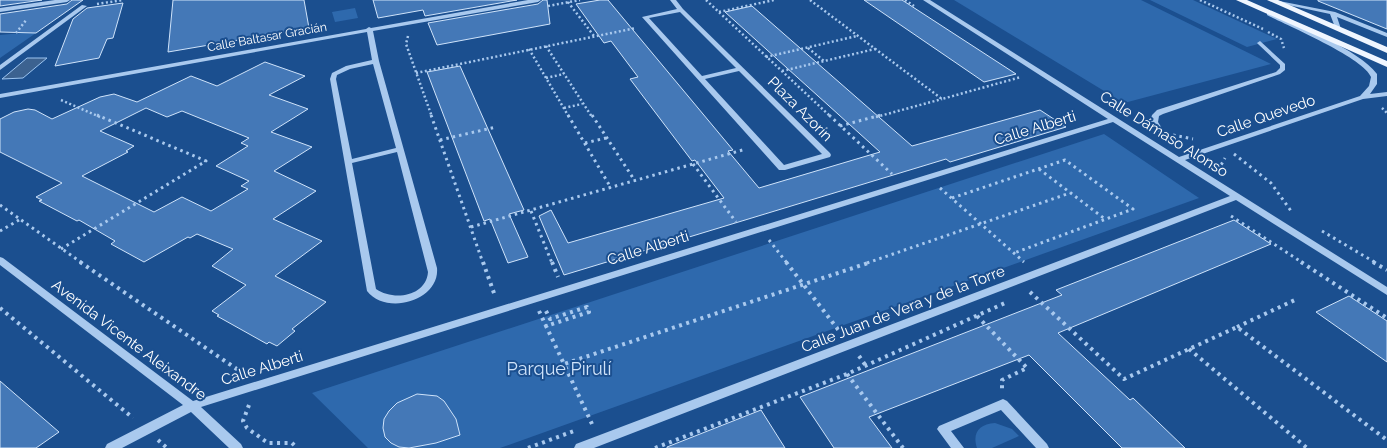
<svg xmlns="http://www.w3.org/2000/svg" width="1387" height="448" font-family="Raleway,sans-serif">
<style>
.green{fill:#2e69ad}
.water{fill:#3c6290;stroke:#9cc4f0}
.building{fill:#4478b7;stroke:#cfe3fa;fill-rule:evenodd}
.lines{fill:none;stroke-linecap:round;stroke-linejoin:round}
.path-far2{stroke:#a9c9ee;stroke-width:2.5;stroke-dasharray:2 2.5;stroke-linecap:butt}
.path-far1{stroke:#a9c9ee;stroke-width:3;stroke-dasharray:2.5 4;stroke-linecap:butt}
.path{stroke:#a9c9ee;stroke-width:4;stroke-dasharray:3 4.5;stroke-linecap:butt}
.minor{fill:#a9c9ee;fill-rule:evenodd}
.major{fill:#f0f6ff;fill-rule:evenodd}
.labels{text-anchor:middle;stroke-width:4;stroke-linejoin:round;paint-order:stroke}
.far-street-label{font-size:12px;fill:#fff;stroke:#1b4f8f}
.street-label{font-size:15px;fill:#fff;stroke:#1b4f8f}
.near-park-label{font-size:18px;fill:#cfe3fa;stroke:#1b4f8f}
</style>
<rect width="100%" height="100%" fill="#1b4f8f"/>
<path class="green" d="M954,0H1141L1271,64L1124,103Z
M1150,0H1193L1277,39L1247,47Z
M355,8L358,18L335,22L332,12Z
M22,33H36L0,58V35Z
M1104,134L1199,198L500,448H368L312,393Z
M995,423L1012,429L1019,436L992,448H977C972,433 979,424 995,423Z"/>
<path class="water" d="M27,58H47L23,78L2,79Z"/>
<path class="building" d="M0,0H42L0,6Z
M72,0H83L36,33L0,32V14L67,4Z
M173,0H304L309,28L168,52Z
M373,0H517L425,16L423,10L378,18Z
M543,0H547L550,24L437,45L428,23L538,4Z
M600,0H608L733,150L728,151L759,188L880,152L725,12L752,6L912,146L1040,110L1066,127L950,162L946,159L564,275L539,216L551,210L568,243L724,198L695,160L692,161L630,79L638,77L611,41L604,43L576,4Z
M864,0H902L1016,74L984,82Z
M1318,0H1387V29L1318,1Z
M123,3L113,38L107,39L99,58L55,66L73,19L87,8Z
M265,62L305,76L269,95L308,109L271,132L312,147L274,171L316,191L273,219L322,241L275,276L326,302L292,329L295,331L277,346L269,342L267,344L217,316L219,315L212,311L246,285L212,266L233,249L197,234L190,238L188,237L144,262L111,244L115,241L79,220L77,221L39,201L42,200L36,197L62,183L0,152V119L14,112L28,109L35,110L52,119L100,97L114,94L137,102L191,76L217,86ZM146,108L167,117L182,111L249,138L241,143L248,146L216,166L249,181L241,186L248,189L211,211L182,197L154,212L82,176L128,152L126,151L134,146L100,131Z
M460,66L524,210L509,214L528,257L508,263L490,219L484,221L427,72Z
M1234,220L1271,244L1058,333L1130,400L1133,398L1185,448H1122L1029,355L869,417L892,448H834L800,397L1062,295L1056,290Z
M1349,296L1387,321V362L1316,312Z
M0,381L59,432L36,448H0Z
M417,394L437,396L444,401L456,419L460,435L436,443L409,448L399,447L391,443L385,437L383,428L384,419L389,411L397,403Z
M761,410L785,448H667V447Z"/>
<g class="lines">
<path class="path-far2" d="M706,0L831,117
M810,0L942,99L1021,77
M905,0L914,6
M1200,0L1263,29
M568,2L594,36
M97,4L123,0
M548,6L580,0
M719,12L774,0
M1268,32L1281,39L1284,48
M16,33L27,19
M408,36L406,44L432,117
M546,46L592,117
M808,48L824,61
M529,49L569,117
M766,57L857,36
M782,71L875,49
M416,73L636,28
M546,78L564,74
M61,100L100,117
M564,108L582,104
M1382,108L1387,113
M876,117L942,99"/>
<path class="path-far1" d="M431,115L483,263
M568,115L611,188
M592,115L635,181
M829,115L892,174
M840,126L881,115
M1173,135L1193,139
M440,140L496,127
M585,143L606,138
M1234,154L1271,183L1291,211
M693,164L736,222
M1039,169L1105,219
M1222,171L1221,165L1225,158
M940,188L1024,262
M952,198L1065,160L1133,209L1014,253
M0,205L82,263
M531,211L552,263
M1231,216L1303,263
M471,227L746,149
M0,231L19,220
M1322,231L1376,263
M769,240L787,263
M61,249L206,161L97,115
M867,263L1070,193"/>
<path class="path" d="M80,262L244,374
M483,262L495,296
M552,262L558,277
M786,262L840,332
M1301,262L1387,318
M1373,262L1387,270
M1030,292L1124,379L1237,327L1387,440
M0,308L133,418
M539,311L546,326
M546,311L550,319L587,307L589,312L546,326L564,364
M977,316L1027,368L1002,380V391
M1237,327L1297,299
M1189,349L1307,448
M859,356L866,366
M847,374L903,448
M249,405L243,421L247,428L268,443H292L297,448
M592,424L564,364L871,262
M158,440L167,448
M528,448L574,431
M655,448L847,374L1005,303"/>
<path class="minor" d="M55,0H70L67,2L0,12V8Z
M528,0H541L538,2L373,31L379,61L437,268C440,301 386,316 367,291L330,79L332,73L346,66L372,60L367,32L0,98V94L366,29L369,27L371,28ZM373,64L396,148L352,159L336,79L337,75L350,69ZM397,152L428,272C426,297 393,301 376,289L352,163Z
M670,0H676L683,9L830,153L831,155L830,157L785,170H779L642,17L677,9ZM680,12L736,68L702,76L649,18ZM739,71L822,154L784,165L705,79Z
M923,0H930L1179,157L1360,96L1369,86L1371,77C1364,58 1288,26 1267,15V13H1271C1300,27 1358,49 1377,74V84L1370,94L1387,92V96L1363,99L1185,160L1387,287V295L1236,200L594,448H574L576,444L1230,196L1113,122L201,407L241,444L243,448H229L191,412L122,448H105L107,444L183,405L0,265V257L3,258L193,401L1108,119Z
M1274,0L1335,12L1387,33V37L1337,17L1341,29L1336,30L1330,14L1274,2Z
M82,5L87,6L0,70V65Z
M1260,41L1285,64V70L1280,74L1163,114L1159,116L1158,122L1163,130L1162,132H1156L1150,122L1152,115L1157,110L1276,72L1280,68V65L1258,44L1257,43Z
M1003,399L1007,401L1047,444L1049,448H1036L1001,410L951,431L964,448H951L937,429L939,426Z"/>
<path class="major" d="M1236,0H1247L1387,61V67Z
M1267,0H1278L1387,47V53Z"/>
</g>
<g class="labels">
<g class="far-street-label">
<text transform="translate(267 37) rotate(-10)" y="4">Calle Baltasar Gracián</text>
</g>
<g class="street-label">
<text transform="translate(800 109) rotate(45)" y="5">Plaza Azorín</text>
<text transform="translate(1266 116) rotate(-19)" y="5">Calle Quevedo</text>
<text transform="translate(1035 128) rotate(-17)" y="5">Calle Alberti</text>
<text transform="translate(1164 134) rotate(32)" y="5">Calle Dámaso Alonso</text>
<text transform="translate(648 248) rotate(-17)" y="5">Calle Alberti</text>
<text transform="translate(903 309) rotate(-21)" y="5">Calle Juan de Vera y de la Torre</text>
<text transform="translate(129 340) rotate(37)" y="5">Avenida Vicente Aleixandre</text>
<text transform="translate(262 368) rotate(-17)" y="5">Calle Alberti</text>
</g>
<g class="near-park-label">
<text x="559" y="375">Parque Pirulí</text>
</g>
</g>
</svg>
